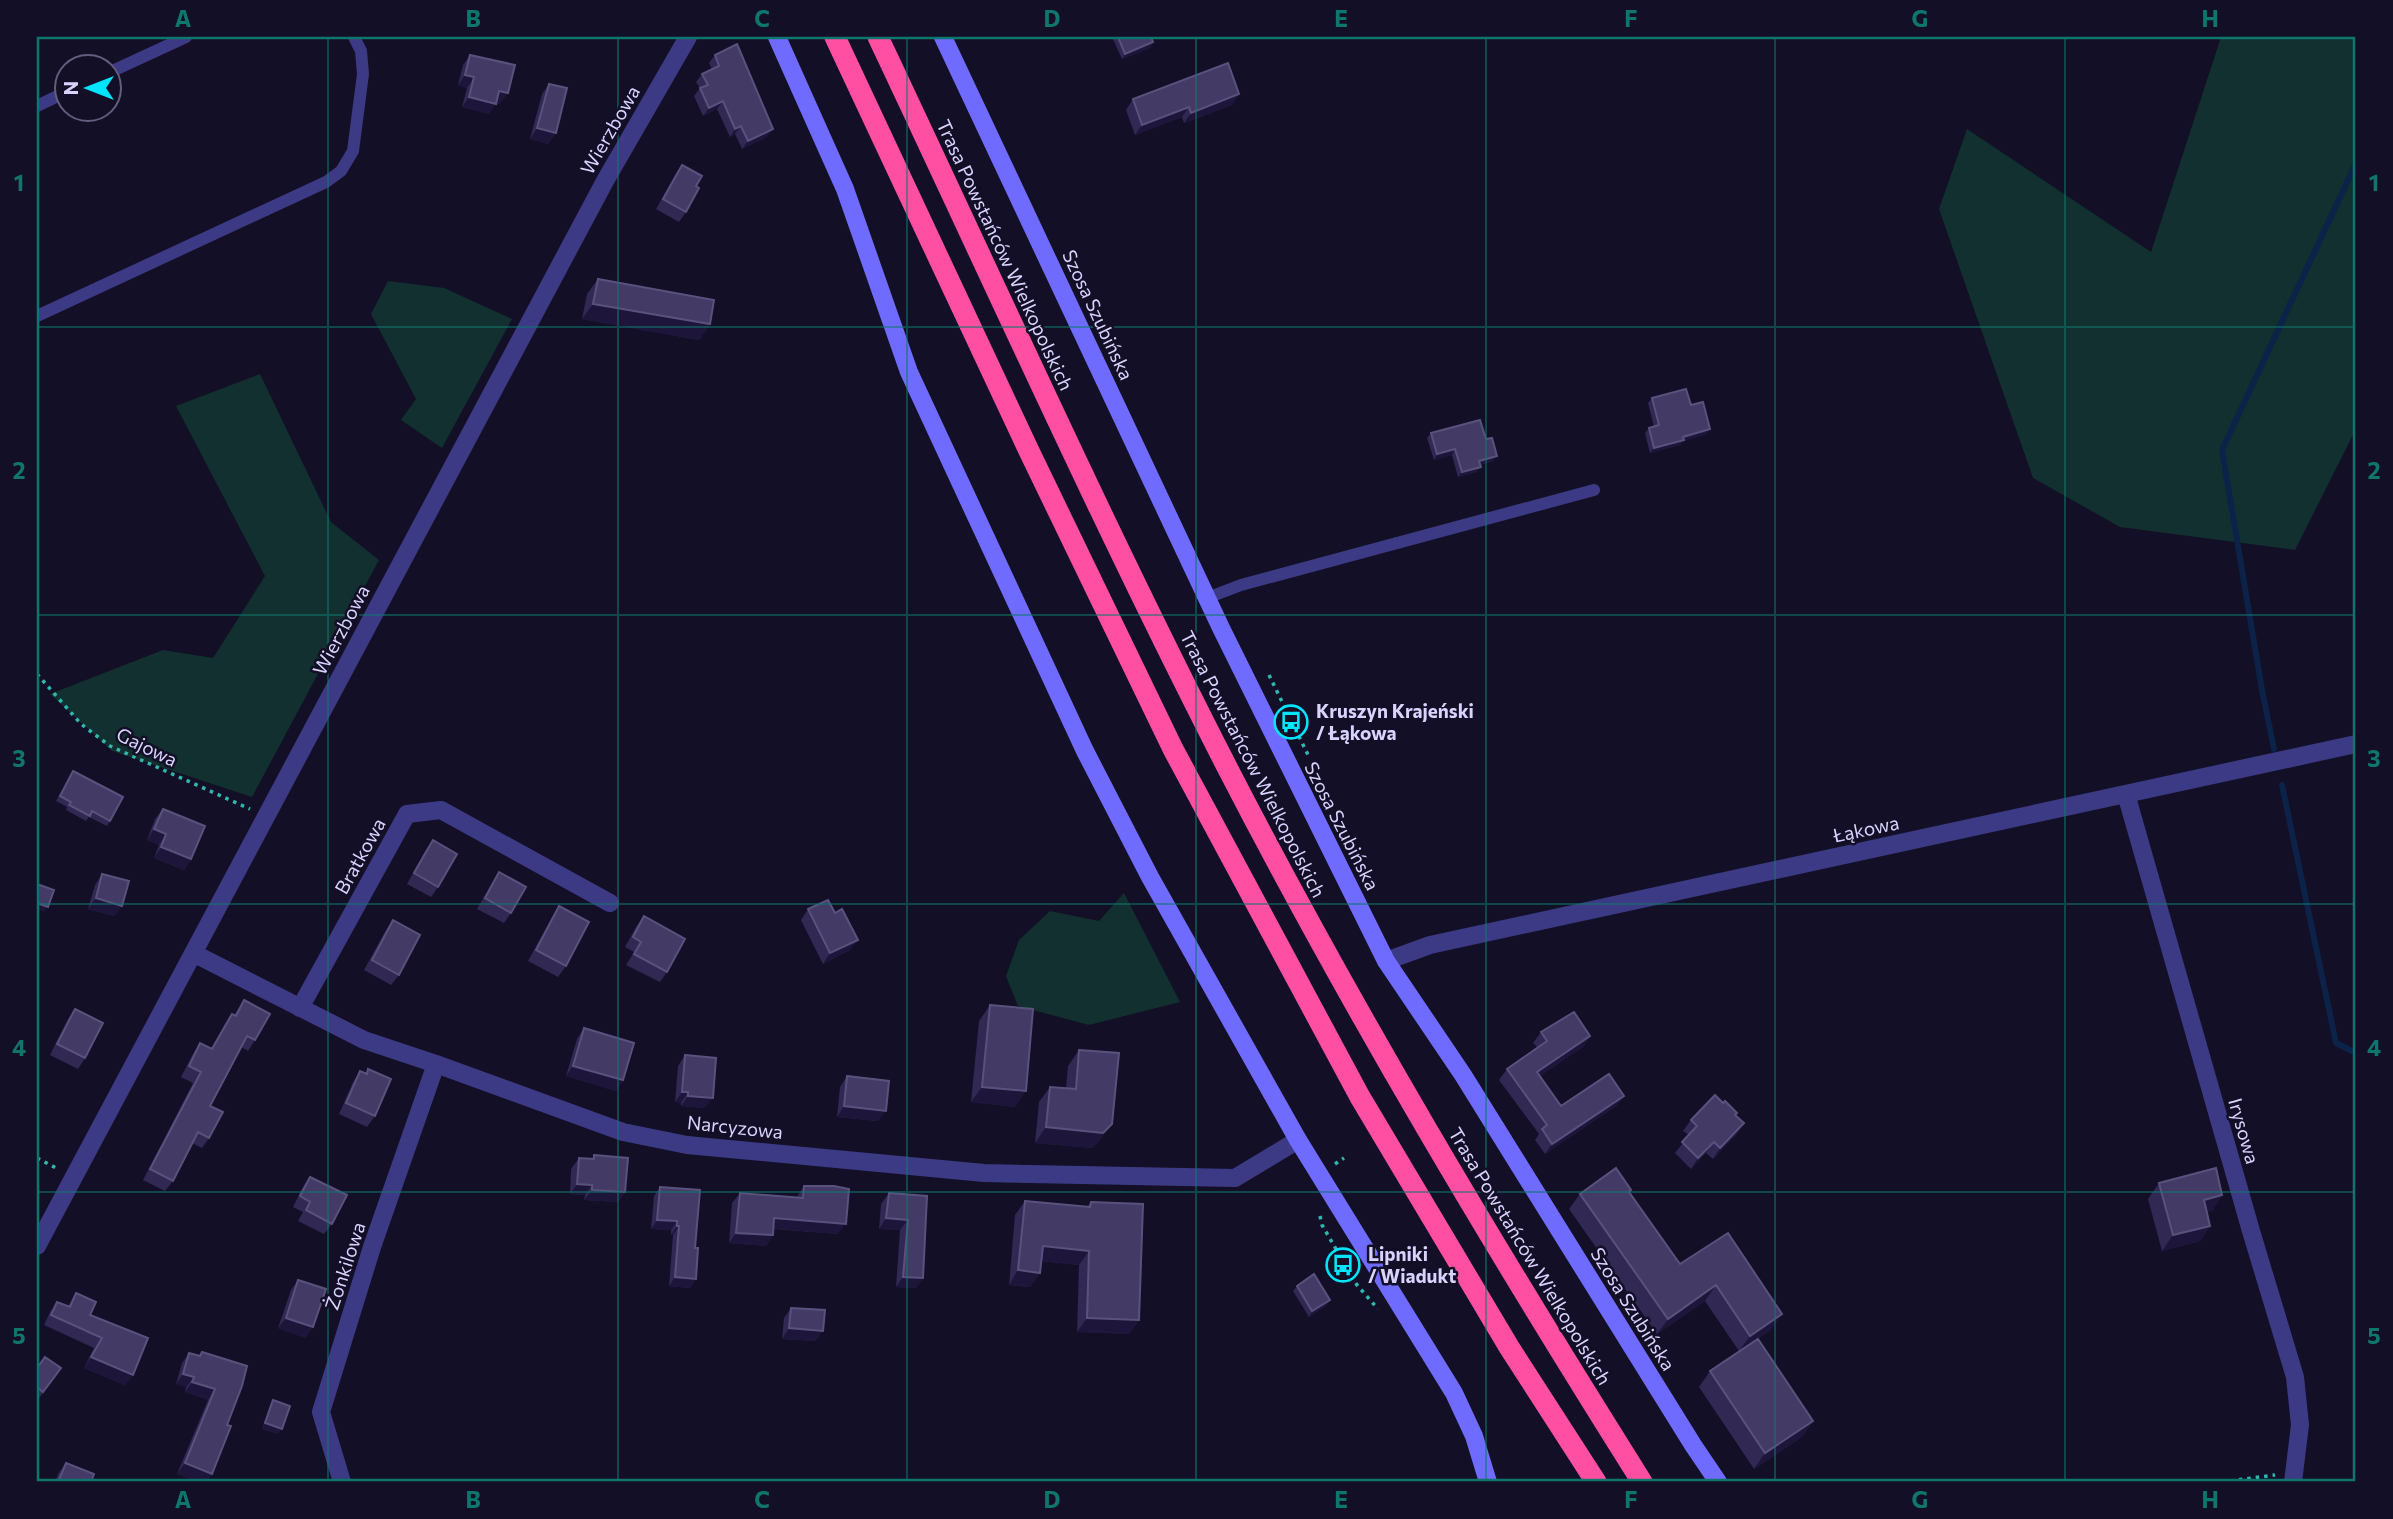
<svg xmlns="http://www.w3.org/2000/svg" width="2393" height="1519" font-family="Commissioner,sans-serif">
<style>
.green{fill:#12302f}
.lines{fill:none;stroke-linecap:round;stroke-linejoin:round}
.stream{stroke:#0c2248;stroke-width:6}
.path{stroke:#2fb8b0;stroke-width:3.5;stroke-dasharray:3.5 5;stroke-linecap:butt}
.lane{stroke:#3d3a85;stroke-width:12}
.street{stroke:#3d3a85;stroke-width:18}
.secondary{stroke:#6f6bff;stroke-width:18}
.highway{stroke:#ff4fa3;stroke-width:21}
.wall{fill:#312854}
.shaded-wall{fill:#1d163a}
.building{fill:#433a66;stroke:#5a527e;stroke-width:2}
.grid{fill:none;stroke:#0f766e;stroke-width:2;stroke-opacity:0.55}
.labels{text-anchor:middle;stroke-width:5;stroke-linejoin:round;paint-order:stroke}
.street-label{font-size:19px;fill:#d9d4ff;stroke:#130f26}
.poi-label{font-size:19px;font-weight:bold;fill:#d9d4ff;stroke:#130f26;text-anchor:start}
.neatline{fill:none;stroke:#0f766e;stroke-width:2.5}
.grid-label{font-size:23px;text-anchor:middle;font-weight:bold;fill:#0f766e}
</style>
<rect width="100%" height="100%" fill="#130f26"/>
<path class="green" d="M2221,37H2356V429L2295,550L2120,527L2033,478L1939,209L1967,129L2151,252Z
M388,281L444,288L512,319L442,448L401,420L416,399L371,314Z
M260,374L331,522L379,560L252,797L112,751L50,694L163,650L213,658L265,576L176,406Z
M1124,893L1180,1002L1089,1025L1018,1006L1006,976L1019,940L1050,911L1099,921Z"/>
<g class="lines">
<path class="stream" d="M2274,749L2262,690L2222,450L2356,163
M2282,785L2336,1043L2356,1053"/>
<path class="path" d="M37,674L81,724L110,746L250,809
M1269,675L1310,759
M37,1158L58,1169
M1335,1164L1344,1158
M1320,1216L1322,1225L1357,1285L1378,1309
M2222,1482L2275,1475"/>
<path class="lane" d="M108,73L186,37
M37,106L66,92
M37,316L326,182L341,171L353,151L363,74L361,51L354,37
M1207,598L1241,585L1594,490"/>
<path class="street" d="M2126,794L2251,1231L2295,1377L2300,1425L2293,1482
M193,953L364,1040L436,1064L623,1132L687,1145L984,1173L1235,1178L1298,1140
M1386,961L1430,945L2356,744
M300,1008L407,814L441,810L610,903
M37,1246L605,181L688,37
M342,1482L321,1412L372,1247L436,1064"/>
<path class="secondary" d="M777,37L845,189L909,372L1085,751L1150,877L1298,1140L1454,1393L1474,1436L1488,1482
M943,37L1221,628L1386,961L1463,1075L1693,1445L1718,1482"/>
<path class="highway" d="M835,37L1029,451L1173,749L1360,1097L1509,1347L1596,1482
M878,37C994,282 1105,530 1229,771C1355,1015 1496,1250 1642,1482"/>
</g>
<path class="wall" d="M1112,37H1151L1153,42L1150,48L1122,59Z
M470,55L500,104L496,103L489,114L462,107L467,88L458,85L463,65Z
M715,55L767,137L742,149L735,134L730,137L717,109L703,116L694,96L700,88L696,82L702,74L712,69L709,63Z
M549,84L556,133L548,144L530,139L542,94Z
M1239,94L1232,105L1184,123L1182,117L1135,135L1126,110L1133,99Z
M682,165L696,186L686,212L679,222L656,209L675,175Z
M598,279L710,324L699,340L582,319L587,294Z
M1652,398L1691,405L1707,434L1683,441L1680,445L1650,453L1645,433L1649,428L1654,427L1648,403Z
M1431,433L1493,461L1480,465L1477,472L1458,477L1452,455L1434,460L1427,438Z
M73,771L110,821L107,826L89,817L86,821L66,810L67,807L56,801Z
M163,809L191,859L184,870L154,858L159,845L147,840L155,819Z
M433,840L438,887L431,897L407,884L425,851Z
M499,872L511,913L504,923L477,909L492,883Z
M102,874L115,916L88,909L95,885Z
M559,906L566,966L558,977L528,961L552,917Z
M808,909L850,950L823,964L801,920Z
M644,916L667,972L660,982L626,965L634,952L625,947L636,927Z
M393,920L399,975L391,985L364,970L386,930Z
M244,1000L255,1040L248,1051L241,1047L210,1106L209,1138L202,1148L192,1143L173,1181L165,1191L143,1180L193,1083L181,1077L193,1054L200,1043L211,1049L225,1024L232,1014L234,1015Z
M990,1005L1015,1107L971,1102L979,1021Z
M75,1009L85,1058L78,1069L50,1055L68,1019Z
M584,1028L623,1080L616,1091L566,1076L577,1039Z
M1541,1032L1590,1036L1583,1047L1540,1076L1561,1106L1624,1096L1616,1106L1545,1154L1535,1140L1539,1134L1499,1080L1507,1069L1537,1047L1533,1043Z
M1079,1050L1101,1139L1092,1148L1035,1143L1039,1102L1050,1087L1066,1088L1068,1066Z
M685,1055L705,1108L681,1106V1103L675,1102L678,1066Z
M368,1069L375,1116L367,1127L339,1114L353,1082L360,1071L365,1074Z
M847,1076L878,1121L837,1117L840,1087Z
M1735,1115L1737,1134L1713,1159L1706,1153L1691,1169L1675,1153L1689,1135L1683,1131L1691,1120Z
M594,1155L625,1192L618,1202L584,1200L585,1195L570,1194L571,1169L579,1158L591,1159Z
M310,1177L332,1224L324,1234L298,1221L303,1212L293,1207L303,1187Z
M2159,1183L2222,1195L2212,1211L2207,1212L2210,1226L2200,1241L2162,1251L2148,1199Z
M804,1186L838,1234L774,1229L773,1235L766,1246L729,1243L732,1203L740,1193L797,1197Z
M660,1187L695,1248L696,1279L690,1288L669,1286L673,1235H671V1230L651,1229L654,1196Z
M1631,1190L1630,1193L1680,1264L1728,1233L1771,1330L1739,1351L1705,1301L1657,1334L1569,1209L1580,1194Z
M889,1193L927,1196L923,1278L916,1288L896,1287L900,1230L879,1229L881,1204Z
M1025,1201L1087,1207L1091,1202L1139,1320L1129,1334L1077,1332L1079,1265L1041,1261L1040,1273L1030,1287L1009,1285L1015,1215Z
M298,1280L306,1338L278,1328L291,1290Z
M1297,1286L1327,1305L1309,1317L1293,1291Z
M76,1293L90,1315L133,1375L125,1385L84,1368L94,1348L44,1325L50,1312L57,1302L68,1306Z
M791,1308L816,1341L782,1339L784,1318Z
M202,1352L227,1425L212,1474L206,1482H199L177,1474L208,1400L185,1392L186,1387L176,1384L182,1363L189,1353L199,1356Z
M37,1368H61L37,1401Z
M1710,1371L1813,1421L1802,1437L1754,1469L1699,1387Z
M273,1400L278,1434L262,1429L270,1405Z
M66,1463L91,1482H55L58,1474Z"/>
<path class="shaded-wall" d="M1153,42L1150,48L1122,59L1125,54Z
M465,75L474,77L467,88L458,85Z
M499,91L508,93L500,104L492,101Z
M1239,94L1232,105L1184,123L1191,113Z
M469,97L496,104L489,114L462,107Z
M723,101L717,109L703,116L709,108Z
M1189,107L1182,117L1135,135L1142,125Z
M741,126L735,134L730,137L735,129Z
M537,128L556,133L548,144L530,139Z
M773,129L767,137L742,149L748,141Z
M593,304L710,324L699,340L582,319Z
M1710,429L1707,434L1683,441L1680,445L1650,453L1654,448L1683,437Z
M1455,449L1452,455L1434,460L1437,454Z
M1497,456L1493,461L1476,466L1479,461Z
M1481,467L1477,472L1458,477L1462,472Z
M154,829L166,834L159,845L147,840Z
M161,847L191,859L184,870L154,858Z
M96,898L122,906L115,916L88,909Z
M37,903L48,907L44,912L37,909Z
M858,940L850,950L823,964L830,953Z
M1590,1036L1583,1047L1530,1083L1537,1072Z
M573,1066L623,1080L616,1091L566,1076Z
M982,1087L1026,1091L1015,1107L971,1102Z
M682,1092H688L681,1103L675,1102Z
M688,1096L713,1098L705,1108L681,1106Z
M1624,1096L1616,1106L1545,1154L1552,1144Z
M844,1106L886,1111L878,1121L837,1117Z
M1744,1123L1737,1134L1713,1159L1720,1148Z
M1112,1124L1101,1139L1092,1148L1035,1143L1046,1127Z
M1714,1142L1706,1153L1691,1169L1698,1158Z
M577,1184L592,1185L585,1195L570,1194Z
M592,1190L625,1192L618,1202L584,1200Z
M2222,1195L2212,1211L2193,1216L2204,1200Z
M774,1218L846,1224L838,1234L767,1228Z
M886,1218L908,1220L900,1230L879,1229Z
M657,1220L677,1221L671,1230L651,1229Z
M677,1226H679L673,1235H671Z
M2210,1226L2200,1241L2162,1251L2173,1235Z
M736,1233L773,1235L766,1246L729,1243Z
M1043,1246L1089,1251L1079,1265L1033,1260Z
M1018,1270L1040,1273L1030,1287L1009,1285Z
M675,1277L696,1279L690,1288L669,1286Z
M903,1277L923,1278L916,1288L896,1287Z
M1716,1285L1705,1301L1657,1334L1668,1319Z
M1330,1300L1327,1305L1309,1317L1312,1311Z
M1782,1314L1771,1330L1739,1351L1750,1336Z
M286,1318L313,1327L306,1338L278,1328Z
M1087,1318L1139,1320L1129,1334L1077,1332Z
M789,1328L823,1331L816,1341L782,1339Z
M91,1357L133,1375L125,1385L84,1368Z
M183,1374L194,1377L186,1387L176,1384Z
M192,1382L215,1389L208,1400L185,1392Z
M1813,1421L1802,1437L1754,1469L1765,1453Z
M265,1423L282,1429L278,1434L262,1429Z
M185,1463L212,1474L206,1482H199L177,1474Z"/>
<path class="building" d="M1118,37H1151L1153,42L1125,54Z
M737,44L773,129L748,141L741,126L735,129L723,101L709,108L700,88L708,85L702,74L719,66L715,55Z
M470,55L515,65L508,93L499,91L496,104L469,97L474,77L465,75Z
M1228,63L1239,94L1191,113L1189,107L1142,125L1133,99Z
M549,84L567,88L556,133L537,128Z
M682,165L702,176L696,186L699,188L686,212L663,199Z
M598,279L714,300L710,324L593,304Z
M1686,389L1691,405L1703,402L1710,429L1683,437L1684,440L1654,448L1649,428L1659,425L1652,398Z
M1480,420L1486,439L1492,438L1497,456L1479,461L1481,467L1462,472L1455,449L1437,454L1431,433Z
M73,771L123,797L110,821L92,811L90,816L69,805L71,802L60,796Z
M163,809L205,826L191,859L161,847L166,834L154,829Z
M433,840L457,854L438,887L414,873Z
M499,872L526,887L511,913L485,898Z
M102,874L129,881L122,906L96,898Z
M37,884L54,890L48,907L37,903Z
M828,900L835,913L842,909L858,940L830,953L808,909Z
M559,906L589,922L566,966L536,950Z
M644,916L685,939L667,972L634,954L641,942L633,937Z
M393,920L420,935L399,975L372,960Z
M244,1000L270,1014L255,1040L247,1036L210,1106L223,1112L209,1138L198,1132L173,1181L150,1169L201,1072L189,1066L200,1043L212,1049L232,1014L236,1016Z
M990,1005L1033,1009L1026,1091L982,1087Z
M75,1009L103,1023L85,1058L57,1044Z
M1574,1012L1590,1036L1537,1072L1561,1106L1609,1074L1624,1096L1552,1144L1542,1129L1547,1125L1507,1069L1547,1041L1541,1032Z
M584,1028L634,1043L623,1080L573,1066Z
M1079,1050L1119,1053L1112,1124L1103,1133L1046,1127L1050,1087L1076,1089Z
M685,1055L716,1058L713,1098L688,1096V1092H682Z
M368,1069L391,1079L375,1116L346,1103L360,1071L367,1074Z
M847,1076L889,1081L886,1111L844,1106Z
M1715,1095L1723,1103L1725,1101L1737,1113L1735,1115L1744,1123L1720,1148L1714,1142L1698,1158L1682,1142L1697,1126L1691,1120Z
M594,1155L628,1158L625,1192L592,1190V1185L577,1184L579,1158L594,1159Z
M1616,1168L1631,1190L1629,1192L1680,1264L1728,1233L1782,1314L1750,1336L1716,1285L1668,1319L1580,1194Z
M2216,1168L2222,1195L2204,1200L2210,1226L2173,1235L2159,1183Z
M310,1177L347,1195L332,1224L306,1210L310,1202L300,1196Z
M804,1186H834L849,1189L846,1224L774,1218L773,1235L736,1233L740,1193L803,1198Z
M660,1187L700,1190L695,1248H698L696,1279L675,1277L679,1226H677V1221L657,1220Z
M889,1193L927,1196L923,1278L903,1277L908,1220L886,1218Z
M1025,1201L1090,1207L1091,1202L1143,1204L1139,1320L1087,1318L1089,1251L1043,1246L1040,1273L1018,1270Z
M1314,1274L1330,1300L1312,1311L1297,1286Z
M298,1280L326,1289L313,1327L286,1318Z
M76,1293L96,1302L90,1315L148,1338L133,1375L91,1357L102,1338L51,1315L57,1302L70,1307Z
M791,1308L825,1310L823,1331L789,1328Z
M1758,1339L1813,1421L1765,1453L1710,1371Z
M202,1352L247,1366L242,1386L227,1425L231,1426L212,1474L185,1463L215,1389L192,1382L194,1377L183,1374L189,1353L200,1356Z
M45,1357L61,1368L43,1392L37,1387V1368Z
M273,1400L290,1406L282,1429L265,1423Z
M66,1463L94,1474L91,1482H58Z"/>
<path class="grid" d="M328,37V1482M618,37V1482M907,37V1482M1196,37V1482M1486,37V1482M1775,37V1482M2065,37V1482M37,327H2356M37,615H2356M37,904H2356M37,1192H2356"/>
<defs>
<symbol id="bus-ring" viewBox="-11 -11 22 22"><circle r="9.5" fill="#130f26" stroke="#00e5ff" stroke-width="1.5"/><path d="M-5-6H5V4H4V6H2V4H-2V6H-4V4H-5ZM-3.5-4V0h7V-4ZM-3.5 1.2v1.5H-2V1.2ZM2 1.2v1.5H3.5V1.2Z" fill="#00e5ff"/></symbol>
</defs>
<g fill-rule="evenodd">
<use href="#bus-ring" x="1272" y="703" width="38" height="38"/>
<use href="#bus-ring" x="1324" y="1246" width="38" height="38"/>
</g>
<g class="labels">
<g class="street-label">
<text transform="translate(610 130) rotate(-60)" y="7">Wierzbowa</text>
<text transform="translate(1005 255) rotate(65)" y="7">Trasa Powstańców Wielkopolskich</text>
<text transform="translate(1098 315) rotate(65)" y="7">Szosa Szubińska</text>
<text transform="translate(341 630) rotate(-62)" y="7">Wierzbowa</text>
<text transform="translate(147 747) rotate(26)" y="7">Gajowa</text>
<text transform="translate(1253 764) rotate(63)" y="7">Trasa Powstańców Wielkopolskich</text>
<text transform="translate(1342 826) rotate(63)" y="7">Szosa Szubińska</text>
<text transform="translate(1866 829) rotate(-12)" y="7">Łąkowa</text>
<text transform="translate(360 856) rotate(-61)" y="7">Bratkowa</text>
<text transform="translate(735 1127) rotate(6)" y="7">Narcyzowa</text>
<text transform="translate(2244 1131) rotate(74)" y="7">Irysowa</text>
<text transform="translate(1530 1256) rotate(59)" y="7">Trasa Powstańców Wielkopolskich</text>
<text transform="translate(345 1266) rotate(-72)" y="7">Żonkilowa</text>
<text transform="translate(1633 1309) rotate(58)" y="7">Szosa Szubińska</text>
</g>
<g class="poi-label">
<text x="1316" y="718">Kruszyn Krajeński<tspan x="1316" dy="22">/ Łąkowa</tspan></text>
<text x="1368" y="1261">Lipniki<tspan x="1368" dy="22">/ Wiadukt</tspan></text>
</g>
</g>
<rect width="2393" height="1519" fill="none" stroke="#130f26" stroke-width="77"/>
<g transform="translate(88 88) rotate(270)"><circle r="33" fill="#130f26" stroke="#625e7d" stroke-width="2"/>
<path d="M0-5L12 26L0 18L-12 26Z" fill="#00e5ff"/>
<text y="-10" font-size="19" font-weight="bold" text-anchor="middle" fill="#d9d4ff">N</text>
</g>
<rect x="38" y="38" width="2316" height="1442" class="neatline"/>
<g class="grid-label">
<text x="183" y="27">A</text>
<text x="473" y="27">B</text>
<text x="762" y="27">C</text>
<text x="1052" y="27">D</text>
<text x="1341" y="27">E</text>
<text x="1631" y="27">F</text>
<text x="1920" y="27">G</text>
<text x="2210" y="27">H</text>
<text x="19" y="191">1</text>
<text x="2374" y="191">1</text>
<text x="19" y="479">2</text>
<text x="2374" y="479">2</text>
<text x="19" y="767">3</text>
<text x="2374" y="767">3</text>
<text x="19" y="1056">4</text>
<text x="2374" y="1056">4</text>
<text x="19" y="1344">5</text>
<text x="2374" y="1344">5</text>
<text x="183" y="1508">A</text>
<text x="473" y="1508">B</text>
<text x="762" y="1508">C</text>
<text x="1052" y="1508">D</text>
<text x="1341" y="1508">E</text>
<text x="1631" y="1508">F</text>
<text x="1920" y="1508">G</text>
<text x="2210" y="1508">H</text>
</g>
</svg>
